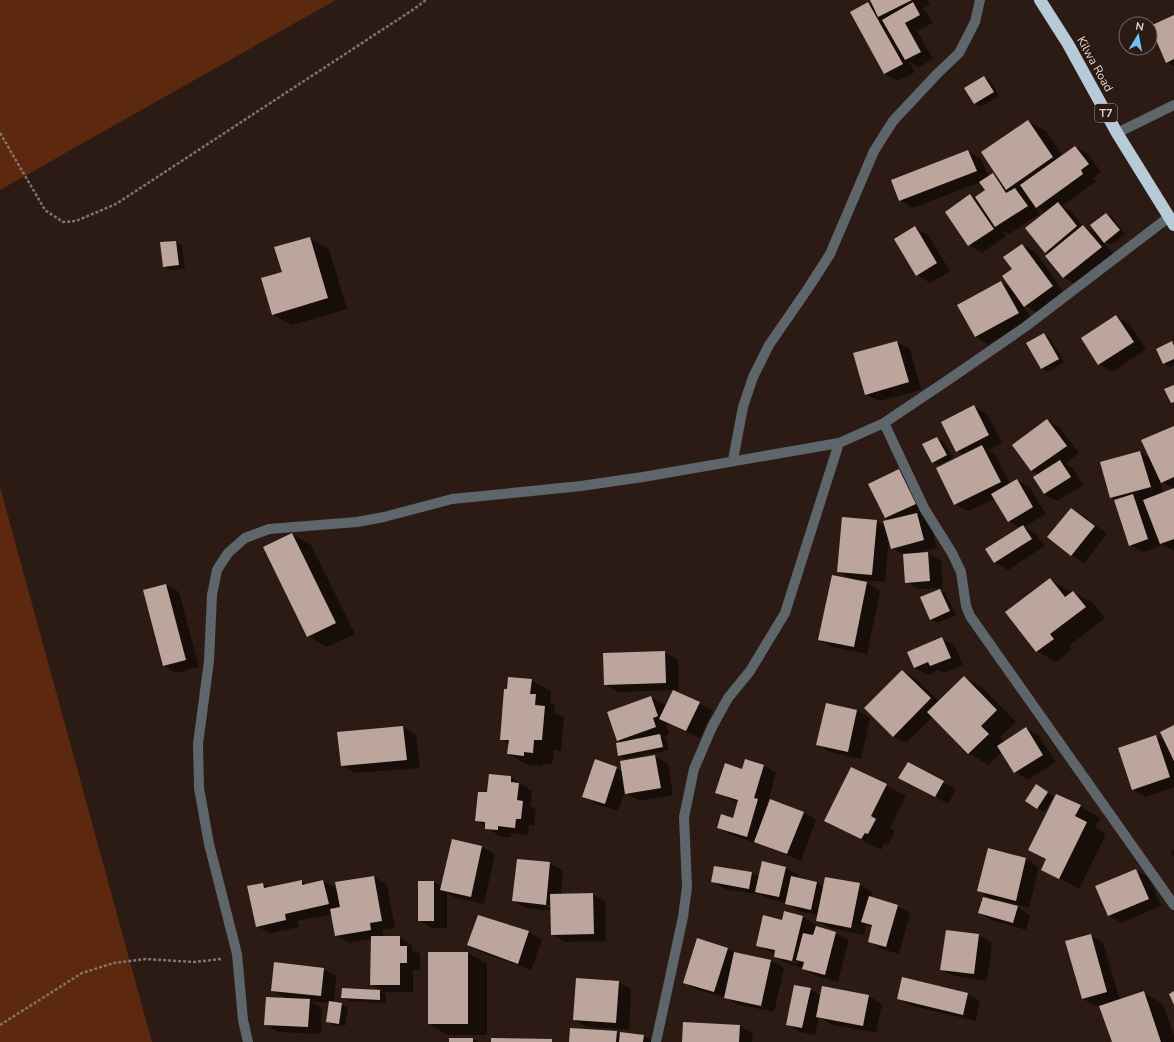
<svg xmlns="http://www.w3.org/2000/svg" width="1174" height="1042" font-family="'Nunito Sans',sans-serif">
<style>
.green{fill:#5c280e}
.shadow{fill:#0007;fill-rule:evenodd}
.building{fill:#bba59c}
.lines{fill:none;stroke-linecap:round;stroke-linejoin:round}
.path{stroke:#81736d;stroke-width:2.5;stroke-dasharray:3 2;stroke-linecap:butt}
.minor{stroke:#5e666b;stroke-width:10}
.highway{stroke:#b7cad8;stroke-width:12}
.labels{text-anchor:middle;stroke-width:4;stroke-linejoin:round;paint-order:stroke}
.shield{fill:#2b1b14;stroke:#a99c97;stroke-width:1}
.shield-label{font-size:11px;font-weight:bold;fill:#dfd4cf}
.street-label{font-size:12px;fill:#dfd4cf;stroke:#2b1b14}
</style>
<rect width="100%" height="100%" fill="#2b1b14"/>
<path class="green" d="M0,0H336L0,190Z
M0,487L152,1042H0Z"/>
<path class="shadow" d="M871,0H928L930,5L922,9L926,11L933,23L917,31L933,59L919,67L909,62L915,72L898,81L885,74L851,12L868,3L874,7Z
M1174,16V66L1167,62Z
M984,77L990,81L999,96L981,107L975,104L966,89Z
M1028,121L1047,132L1063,156L1075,147L1088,154L1101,172L1093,178L1096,181L1062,206L1071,211L1083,226L1099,235L1106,214L1112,217L1125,234L1111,245L1103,241L1114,255L1077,285L1064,277L1046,256L1049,254L1045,252L1046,213L1035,206L1040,214L1009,234L1002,230L1006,236L982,253L969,245L970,195L978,200L986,190L981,182L913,208L900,200L968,151L981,159L989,177L993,174L1000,178Z
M915,228L928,235L950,271L930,283L917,275L895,239Z
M310,238L329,249L347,309L292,325L272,314L283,272Z
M175,242L182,245L185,269L170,270L164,267Z
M1022,245L1035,252L1065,294L1038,313L1023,305L1032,320L988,344L975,337L958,306L1001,282L1011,287Z
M1116,316L1129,324L1146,349L1112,372L1099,364Z
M1044,334L1050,338L1064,362L1048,372L1042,368Z
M897,342L910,349L921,390L879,401L866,394Z
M1172,342L1174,343V365L1170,367L1164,364L1157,349Z
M974,406L987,414L1002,443L988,450L995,454L1010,484L1017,480L1030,488L1046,514L1024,527L1036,534L1045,546L1008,570L995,563L987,550L1020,528L1009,521L995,499L968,511L955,504L964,455L957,451Z
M1047,420L1060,428L1079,453L1065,464L1073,468L1083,485L1057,501L1044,494L1038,474L1032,471L1013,445Z
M1174,427V551L1159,543L1160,546L1143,552L1130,545L1115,500L1111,498L1140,452L1150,458ZM1159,477L1161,482L1174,489L1163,493Z
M937,438L944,442L953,458L939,465L932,462Z
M899,470L912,478L928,511L920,515L930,521L937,548L915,554L928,553L941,561L943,588L919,589L906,582L904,555L892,548L889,539L885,582L854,579L867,583L880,591L867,654L832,647L820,640L853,580L838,571L843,518L877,521L886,527L890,520L886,518Z
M1071,509L1084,516L1107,534L1084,563L1071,555Z
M292,534L311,545L355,634L327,647L308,636Z
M1050,579L1072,593L1073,592L1093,603L1105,618L1069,646L1072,650L1056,662L1037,651Z
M166,585L179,592L199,667L176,673L163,665L144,591Z
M940,590L946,594L956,615L937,623L931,620Z
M942,638L955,646L963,665L944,673L939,670L928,675L915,668Z
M665,652L678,660L679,690L618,692L605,684L604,654Z
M902,671L915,678L939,701L964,677L983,688L1016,722L1000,737L1005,742L1026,728L1039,736L1056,762L1028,780L1015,772L1002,752L988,765L969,753L933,716L906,743L893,736Z
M531,680L551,691L550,703L555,706L554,712L564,718L561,751L554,750L552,764L543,763V766L528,765L508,754L509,744L501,739L508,690Z
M673,691L713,710L700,738L669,724L666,725L669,734L663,737L666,738L669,750L625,759L619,755L622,743L618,741L608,712L651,697L664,704L665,708Z
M826,704L857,711L870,718L861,759L830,752L818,745Z
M1174,726V787L1146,797L1133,789L1156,736L1166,742Z
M403,727L416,735L420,768L355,773L342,765Z
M655,756L668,764L673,795L639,801L626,793V788L618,811L596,804L583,796L595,761L623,771Z
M764,765L776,773L767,804L803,812L816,820L801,861L759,844L731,835L718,828L733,819L738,803L717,793L743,770Z
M852,768L906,796L890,828L895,831L888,845L884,843L881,850L825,821Z
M490,775L511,777L532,791L530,806L536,809L534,826L529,825L528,835L511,833V837L499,836L476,820L488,793Z
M943,782L956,789L948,804L913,785Z
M1043,789L1054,797L1044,812L1027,801Z
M1080,806L1100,818L1095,827L1106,834L1079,889L1042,869L1047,860L1030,850Z
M482,847L495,854L484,904L454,897L447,892V928H432L419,920V882H434L442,886Z
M988,850L1026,859L1039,867L1029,908L996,899V901L1017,907L1030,915L1026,930L992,920L979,913L995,901L978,891Z
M1174,850V857L1171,852Z
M518,860L550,863L563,871L561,894H592L605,901L606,941L565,942L552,934V911L526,908L514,901ZM542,901L552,907V909L541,903Z
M763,862L786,868L799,875L798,879L817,883L824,887L859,884L872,892L871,898L897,906L910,913L899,954L882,949L869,941L873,928L866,924L864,935L830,928L817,921L818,915L799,911L786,903L769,899L762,895L725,889L713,882L752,873L759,877Z
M1136,870L1149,878L1161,906L1122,923L1109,916Z
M374,877L387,884L395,928L382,930L384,937H399L412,945V950L420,954V970H413V992H382L386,994V1003L348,1001L342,998L343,989L383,991L371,984L372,939L349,943L336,936L332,914L297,921L299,927L270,933L257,926L263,884L270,888L302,881L307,884L323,881L337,889Z
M784,912L803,917L816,925L815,927L836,933L849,940L838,982L816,976L803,968L788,964L775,956V954L757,945L782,921ZM787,959L797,962V964L787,961Z
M478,917L529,932L542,940L531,970L481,952L468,945Z
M979,935L992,943L987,981L954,976L941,969Z
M1090,935L1103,943L1120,1000L1143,992L1163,1004L1174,1036V1042H1113L1100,1005L1096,1006L1083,999Z
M698,940L728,949L735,953L771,961L784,968L774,1012L739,1005L728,998L697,990L684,982Z
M468,953L487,964V1035H448L429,1024Z
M324,969L336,976L334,1003L342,1004L348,1008L345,1026L333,1025L327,1021L330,1003L310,1001L322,1008L321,1034L278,1032L265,1024L287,999L272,990Z
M618,982L631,989L629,1030L587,1027L574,1020Z
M823,988L869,996L882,1004L876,1033L830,1024L819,1017L815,1035L800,1032L787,1024L810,989L821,996Z
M967,994L980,1001L976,1021L912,1006L899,999Z
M740,1026L753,1034L752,1042H683Z
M616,1032L621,1035L644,1036L655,1042H570Z
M473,1039L478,1042H450Z"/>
<path class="building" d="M870,0H912L878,17Z
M868,2L903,64L884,74L850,12Z
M913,2L920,15L905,23L921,52L905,60L882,20Z
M1174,15V59L1166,63L1150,26Z
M984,76L994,92L974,104L964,88Z
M1028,120L1053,157L1006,190L981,152Z
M1075,146L1089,164L1081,170L1083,174L1036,208L1020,185Z
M968,150L977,171L899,201L891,180Z
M993,173L1006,193L1015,188L1028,206L995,227L975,197L985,190L979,182Z
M970,194L994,229L968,246L945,212Z
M1058,202L1077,226L1045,253L1025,228Z
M1106,213L1120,230L1104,243L1090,225Z
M1083,225L1102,247L1063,278L1045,256Z
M915,226L937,263L916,276L894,239Z
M310,237L328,298L272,315L261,278L282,272L274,247Z
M176,241L179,265L163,267L160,242Z
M1022,244L1053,286L1024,307L1002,276L1012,269L1003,257Z
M1001,281L1019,313L975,337L957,305Z
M1116,315L1134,342L1098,365L1081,338Z
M1044,333L1059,359L1041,369L1026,343Z
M897,341L909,382L865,395L853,353Z
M1172,341L1174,346V359L1163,364L1156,349Z
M1174,385V402L1171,403L1164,389Z
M974,405L989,435L956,452L941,422Z
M1047,419L1067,446L1031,471L1012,445Z
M1174,426V477L1161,483L1141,440Z
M937,437L947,455L932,463L922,444Z
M982,445L1001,482L954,505L936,468Z
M1140,451L1151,487L1110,498L1100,462Z
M1060,460L1071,477L1044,494L1033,477Z
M899,469L916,504L885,518L868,484Z
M1017,479L1033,507L1008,522L991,494Z
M1174,488V539L1160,544L1143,500Z
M1133,494L1148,539L1129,546L1114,500Z
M1071,508L1095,526L1071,556L1047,537Z
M917,513L924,540L891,549L883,521Z
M842,517L877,520L872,575L837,572Z
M1023,525L1032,539L994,563L985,549Z
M292,533L336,623L307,637L263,547Z
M928,552L930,581L905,583L903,554Z
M832,575L867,582L854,647L818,640Z
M1050,578L1065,597L1073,591L1086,607L1050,634L1054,639L1036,652L1005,612Z
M166,584L186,660L163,666L143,590Z
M940,589L950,611L930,620L920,597Z
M942,637L951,658L930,666L928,662L914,668L907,652Z
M665,651L666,683L604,685L603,653Z
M902,670L931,698L893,737L864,708Z
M964,676L997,710L981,726L989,734L968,754L927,712Z
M508,677L532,679L530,694H536L535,705L545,706L542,740H534L533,753L524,752V756L507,754L509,740H500L504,689H507Z
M673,690L700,702L686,731L659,719Z
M651,696L658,716L653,718L656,727L617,741L607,712Z
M826,703L857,710L848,752L816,745Z
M1174,725V761L1160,732Z
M403,726L407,760L341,766L337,732Z
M1026,727L1043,755L1014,773L997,746Z
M660,734L663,747L618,756L616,743Z
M1156,735L1170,777L1132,790L1118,748Z
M655,755L661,788L625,794L620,761Z
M595,759L617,767L605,804L582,797Z
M745,759L764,765L754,798L758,799L747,837L717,828L721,814L733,818L738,800L715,793L725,763L742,769Z
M908,762L944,781L935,797L898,778Z
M851,767L887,784L871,816L876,819L868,834L865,833L861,839L824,821Z
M489,774L511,776V782L519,783L517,800L523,801L521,819H516L515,828L498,826V830L485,829V822L475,821L478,792H487Z
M1036,784L1048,792L1037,809L1025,801Z
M1056,794L1081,805L1075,816L1087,822L1059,879L1041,870L1046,859L1028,850Z
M770,799L804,812L787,854L754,842Z
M452,839L482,846L471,897L440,890Z
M988,848L1026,858L1016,901L977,891Z
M517,859L550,862L546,905L512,901Z
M762,861L786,867L779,897L755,892Z
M714,866L752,872L749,889L711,882Z
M1136,869L1149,899L1108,916L1095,886Z
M374,876L382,921L370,923L371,930L335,936L330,909L340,907L335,882Z
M791,876L817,882L811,910L785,904Z
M825,877L860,883L851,928L816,921Z
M302,880V885L323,880L329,904L285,914L286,920L256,927L247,886L263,883L264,888Z
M418,881H434V921H418Z
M593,893L594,934L551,935L550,894Z
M869,896L898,905L886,947L868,942L872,925L861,922Z
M983,897L1018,906L1013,923L978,913Z
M784,911L803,916L792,961L774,957L775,950L756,946L763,915L782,920Z
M478,915L529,931L518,964L467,945Z
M816,926L836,932L825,975L802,969L804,962L796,960L803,933L813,935Z
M946,930L979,934L974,974L940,970Z
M1091,934L1107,992L1082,999L1065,941Z
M371,936H400V946H407V963H400V985H370Z
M697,938L728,948L714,992L683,983Z
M428,952H468V1024H428Z
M734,952L771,960L761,1006L724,998Z
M274,962L324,968L321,996L271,991Z
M902,977L968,993L963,1015L897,999Z
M576,978L619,981L616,1023L573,1020Z
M794,985L811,988L802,1028L786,1025Z
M822,986L869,995L863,1026L816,1017Z
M342,988L380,990V1000L341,998Z
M1144,991L1161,1042H1112L1099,1006Z
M1174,991V1005L1169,994Z
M266,997L310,999L308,1027L264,1025Z
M329,1001L342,1003L339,1024L326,1022Z
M683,1022L740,1025L739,1042H682Z
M570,1028L617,1031L616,1042H569Z
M620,1032L644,1035L643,1042H619Z
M449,1038H473V1042H449Z
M491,1038L552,1039V1042H491Z"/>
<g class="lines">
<path class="path" d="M0,133L45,210L63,222L76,221L116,204L414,9L426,0
M0,1025L82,973L114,963L146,959L194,962L221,959"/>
<path class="minor" d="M1117,133L1174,105
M884,423L924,508L952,553L961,572L966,606L970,616L1174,905
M733,460L743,407L753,377L769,345L809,287L830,254L874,151L893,121L937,74L959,53L975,22L980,0
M248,1042L243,1020L237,954L209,844L199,788L198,744L209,661L212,595L217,570L228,553L245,538L269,529L357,522L384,517L452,499L581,486L643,477L839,443L884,423L951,378L1025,327L1169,217
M656,1042L683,917L687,887L684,817L694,769L712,727L728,698L750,671L785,613L839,443"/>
<path class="highway" d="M1040,0L1068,44L1117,133L1174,225"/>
</g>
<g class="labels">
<rect class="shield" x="1095" y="104" width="22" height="18" rx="3"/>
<g class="shield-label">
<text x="1106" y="117">T7</text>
</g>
<g class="street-label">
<text transform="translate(1095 64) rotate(61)" y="4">Kilwa Road</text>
</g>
</g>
<g transform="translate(1138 36) rotate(10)"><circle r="19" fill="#2b1b14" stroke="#73655f"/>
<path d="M0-3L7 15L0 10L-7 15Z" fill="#70c1f4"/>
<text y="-6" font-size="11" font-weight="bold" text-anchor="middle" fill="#dfd4cf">N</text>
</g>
</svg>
